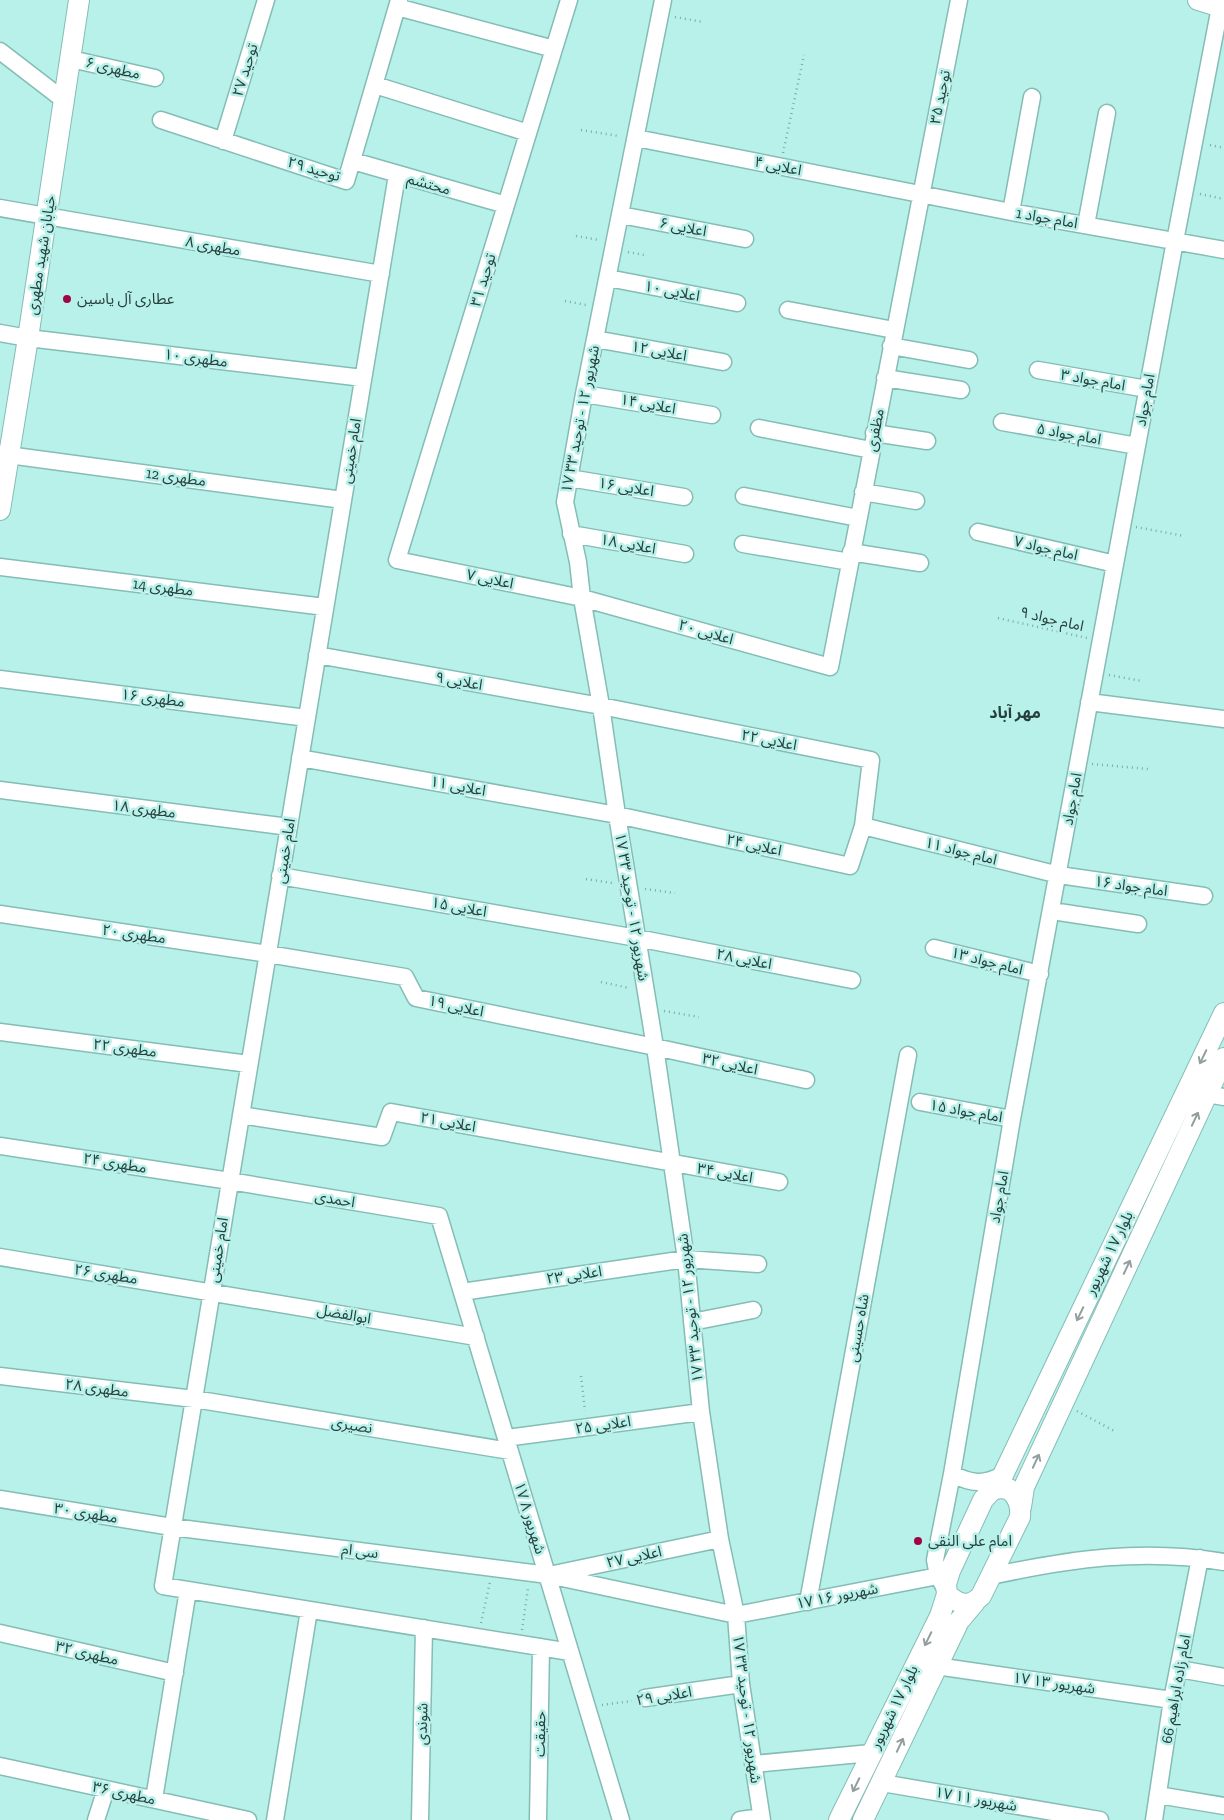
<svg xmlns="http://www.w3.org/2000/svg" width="1224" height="1820" font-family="'Zilla Slab','Noto Sans Arabic',serif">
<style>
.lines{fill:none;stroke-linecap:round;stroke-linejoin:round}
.minor-casing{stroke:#84bdb6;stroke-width:19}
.major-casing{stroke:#84bdb6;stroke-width:22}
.path{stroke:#7eaaa5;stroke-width:2.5;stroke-dasharray:1 4;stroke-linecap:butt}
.minor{stroke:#fff;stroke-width:16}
.major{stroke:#fff;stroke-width:20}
.oneway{stroke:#939f9e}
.poi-dot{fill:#a00446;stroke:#b7f1ea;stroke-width:2}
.labels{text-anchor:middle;stroke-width:5;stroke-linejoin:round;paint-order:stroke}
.street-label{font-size:15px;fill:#273f3c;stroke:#b7f1ea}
.poi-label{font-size:15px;fill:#273f3c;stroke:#b7f1ea;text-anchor:start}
.neighbourhood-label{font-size:16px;font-weight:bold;fill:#273f3c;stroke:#b7f1ea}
</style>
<rect width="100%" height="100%" fill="#b7f1ea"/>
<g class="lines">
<defs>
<path id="minor" d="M569,0L397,560L582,598L830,667L959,0
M663,0L584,394L565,502L578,562L582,598L601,706L617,815L655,1047L686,1259L701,1412L720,1539L736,1615L741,1684L762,1820
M397,7L554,49
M0,51L65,101
M71,59L155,78
M375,85L528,133
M161,120L346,181L399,0
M636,138L1011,212L1224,250
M223,141L266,0
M353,161L506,205
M397,175L163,1586L570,1652
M0,208L381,274
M1011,212L1032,97
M621,215L745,239
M1086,225L1107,113
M608,278L737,303
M788,310L894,330
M0,333L28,338L363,378
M595,339L723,362
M891,346L969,360
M1038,370L1147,389
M885,378L961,390
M584,394L712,415
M1002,422L1137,446
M759,428L871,450
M874,433L927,441
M0,454L343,500
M569,478L684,497
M863,492L916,501
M744,496L858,518
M978,532L1115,564
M571,534L685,554
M743,544L850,562
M851,552L920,563
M0,567L325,607
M0,679L307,718
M1089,702L1224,719
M300,758L617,815L850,866L863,826L871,760L601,706L317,655
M0,790L289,827
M863,826L1059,875L1204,896
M280,876L637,938L852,980
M1052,911L1138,924
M0,914L268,954L405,977L416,998L655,1047L806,1080
M934,948L1040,974
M0,1032L249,1064
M1207,1094L1224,1097
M920,1102L1012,1119
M241,1115L382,1137L391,1112L779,1182
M0,1146L230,1181L439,1216L621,1820
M0,1257L476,1337
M462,1292L686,1259L758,1264
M692,1322L753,1310
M0,1376L194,1399L510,1451
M506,1438L701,1412
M952,1474C972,1484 983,1485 1003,1475
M0,1499L172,1527L548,1575L736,1615L938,1576
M554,1574L720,1539
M991,1576C1070,1559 1143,1548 1224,1562
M946,1590L938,1576L935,1560L952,1474L1012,1119L1175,241L1220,7
M808,1602L908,1055
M0,1633L175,1673
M936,1666L1172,1700
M1179,1669L1224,1677
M645,1698L741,1684
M753,1764L871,1753
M0,1766L248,1820
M882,1783L1100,1820
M1158,1795L1224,1806
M154,1799L188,1590
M96,1820L106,1789
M275,1820L309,1610
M420,1820L424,1628
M538,1820L541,1647
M740,1820L761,1817
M1154,1820L1172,1700L1200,1558"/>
<path id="major" d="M1198,0L1224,8
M0,510L28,338L79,0
M999,1488L1009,1489C1018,1497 1021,1505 1020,1517L981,1596C969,1608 959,1605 947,1594L946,1584L950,1571L983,1500L991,1491Z
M991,1491L1003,1475L1224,1013
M1021,1507L1024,1487L1224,1058
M839,1820L940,1616L947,1594
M863,1820L959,1621L975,1602"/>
</defs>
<use href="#minor" class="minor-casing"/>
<use href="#major" class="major-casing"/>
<path class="path" d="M675,17L703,22
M581,130L619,136
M1210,145L1224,148
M783,153L804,55
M1200,194L1224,199
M576,236L599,240
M628,252L644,255
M565,301L586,305
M1136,527L1184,536
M998,618L1087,638
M1109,675L1142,681
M1092,764L1148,769
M586,879L612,883
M645,889L675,893
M601,982L629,988
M664,1011L699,1017
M581,1376L585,1411
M1077,1411L1116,1432
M481,1623L490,1582
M522,1630L528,1588
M602,1705L632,1701"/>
<use href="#minor" class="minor"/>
<use href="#major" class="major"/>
</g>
<defs><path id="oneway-shaft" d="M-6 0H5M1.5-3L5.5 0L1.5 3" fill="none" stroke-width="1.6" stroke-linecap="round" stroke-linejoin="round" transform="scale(1.25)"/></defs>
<g class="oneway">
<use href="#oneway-shaft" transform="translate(1203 1057) rotate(116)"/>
<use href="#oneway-shaft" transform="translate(1195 1119) rotate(-65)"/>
<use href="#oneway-shaft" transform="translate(1127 1267) rotate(-65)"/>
<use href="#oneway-shaft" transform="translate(1080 1314) rotate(116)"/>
<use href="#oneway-shaft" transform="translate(1036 1461) rotate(-65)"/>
<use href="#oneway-shaft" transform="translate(928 1639) rotate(116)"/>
<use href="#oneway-shaft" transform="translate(900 1745) rotate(-65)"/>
<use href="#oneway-shaft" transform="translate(856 1785) rotate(116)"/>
</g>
<g class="poi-dot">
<circle cx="67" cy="299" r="5"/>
<circle cx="918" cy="1541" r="5"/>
</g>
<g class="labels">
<g class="street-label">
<text transform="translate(113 68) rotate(13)" y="5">مطهری ۶</text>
<text transform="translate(245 70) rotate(-73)" y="5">توحید ۲۷</text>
<text transform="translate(940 97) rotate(-79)" y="5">توحید ۳۵</text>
<text transform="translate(778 166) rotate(11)" y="5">اعلایی ۴</text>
<text transform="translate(314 169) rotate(16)" y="5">توحید ۲۹</text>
<text transform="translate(429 184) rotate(16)" y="5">محتشم</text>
<text transform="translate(1047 218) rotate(10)" y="5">امام جواد 1</text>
<text transform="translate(683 227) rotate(11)" y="5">اعلایی ۶</text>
<text transform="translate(213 246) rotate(10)" y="5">مطهری ۸</text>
<text transform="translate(41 255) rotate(-81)" y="5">خیابان شهید مطهری</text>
<text transform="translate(483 280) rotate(-73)" y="5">توحید ۳۱</text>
<text transform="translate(672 291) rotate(11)" y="5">اعلایی ۱۰</text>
<text transform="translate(659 351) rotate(10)" y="5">اعلایی ۱۲</text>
<text transform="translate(196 358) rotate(7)" y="5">مطهری ۱۰</text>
<text transform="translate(1093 380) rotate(10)" y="5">امام جواد ۳</text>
<text transform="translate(1145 400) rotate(-80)" y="5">امام جواد</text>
<text transform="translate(648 404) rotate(10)" y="5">اعلایی ۱۴</text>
<text transform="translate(580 419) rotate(-79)" y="5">۱۷ شهریور ۱۲ - توحید ۳۳</text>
<text transform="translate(875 430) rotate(-79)" y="5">مظفری</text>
<text transform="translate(1069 434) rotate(10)" y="5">امام جواد ۵</text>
<text transform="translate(351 451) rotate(-81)" y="5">امام خمینی</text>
<text transform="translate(176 477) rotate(8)" y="5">مطهری 12</text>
<text transform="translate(626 487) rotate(9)" y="5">اعلایی ۱۶</text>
<text transform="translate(628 544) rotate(10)" y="5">اعلایی ۱۸</text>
<text transform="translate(1046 548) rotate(13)" y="5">امام جواد ۷</text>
<text transform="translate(490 579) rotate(12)" y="5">اعلایی ۷</text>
<text transform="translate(163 587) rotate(7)" y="5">مطهری 14</text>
<text transform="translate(1052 619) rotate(13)" y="5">امام جواد ۹</text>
<text transform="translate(706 632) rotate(16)" y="5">اعلایی ۲۰</text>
<text transform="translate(459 681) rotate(10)" y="5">اعلایی ۹</text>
<text transform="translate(153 698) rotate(7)" y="5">مطهری ۱۶</text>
<text transform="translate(769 740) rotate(11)" y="5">اعلایی ۲۲</text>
<text transform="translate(458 786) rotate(10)" y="5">اعلایی ۱۱</text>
<text transform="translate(1072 799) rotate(-80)" y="5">امام جواد</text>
<text transform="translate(144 809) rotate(7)" y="5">مطهری ۱۸</text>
<text transform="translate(754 845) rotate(12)" y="5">اعلایی ۲۴</text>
<text transform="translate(285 851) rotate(-81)" y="5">امام خمینی</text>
<text transform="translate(961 851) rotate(14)" y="5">امام جواد ۱۱</text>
<text transform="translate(1131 886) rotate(8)" y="5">امام جواد ۱۶</text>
<text transform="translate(459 907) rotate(10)" y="5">اعلایی ۱۵</text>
<text transform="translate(632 907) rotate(81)" y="5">۱۷ شهریور ۱۲ - توحید ۳۳</text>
<text transform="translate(134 934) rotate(8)" y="5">مطهری ۲۰</text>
<text transform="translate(744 959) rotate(11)" y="5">اعلایی ۲۸</text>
<text transform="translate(987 961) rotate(14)" y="5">امام جواد ۱۳</text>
<text transform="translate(456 1006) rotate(12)" y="5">اعلایی ۱۹</text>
<text transform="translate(125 1048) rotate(7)" y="5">مطهری ۲۲</text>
<text transform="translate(730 1064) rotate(12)" y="5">اعلایی ۳۲</text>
<text transform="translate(966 1111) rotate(10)" y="5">امام جواد ۱۵</text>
<text transform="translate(448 1122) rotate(10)" y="5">اعلایی ۲۱</text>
<text transform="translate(115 1163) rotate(9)" y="5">مطهری ۲۴</text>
<text transform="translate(725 1173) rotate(10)" y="5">اعلایی ۳۴</text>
<text transform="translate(999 1197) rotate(-80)" y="5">امام جواد</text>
<text transform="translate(335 1199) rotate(10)" y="5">احمدی</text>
<text transform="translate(218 1250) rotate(-81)" y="5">امام خمینی</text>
<text transform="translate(1109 1253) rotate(-64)" y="5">بلوار ۱۷ شهریور</text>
<text transform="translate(106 1274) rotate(9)" y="5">مطهری ۲۶</text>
<text transform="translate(574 1275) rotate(-8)" y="5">اعلایی ۲۳</text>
<text transform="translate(690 1308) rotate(-96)" y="5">۱۷ شهریور ۱۲ - توحید ۳۳</text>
<text transform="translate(344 1314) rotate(10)" y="5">ابوالفضل</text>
<text transform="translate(858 1328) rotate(-80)" y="5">شاه حسینی</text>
<text transform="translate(97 1388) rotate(7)" y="5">مطهری ۲۸</text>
<text transform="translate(352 1425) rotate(9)" y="5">نصیری</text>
<text transform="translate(603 1425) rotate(-8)" y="5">اعلایی ۲۵</text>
<text transform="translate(86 1513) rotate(9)" y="5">مطهری ۳۰</text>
<text transform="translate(530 1518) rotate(73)" y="5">۱۷ شهریور ۸</text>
<text transform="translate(360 1551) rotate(7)" y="5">سی ام</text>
<text transform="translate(634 1557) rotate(-12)" y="5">اعلایی ۲۷</text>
<text transform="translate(837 1596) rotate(-11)" y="5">۱۷ شهریور ۱۶</text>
<text transform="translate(87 1653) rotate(13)" y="5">مطهری ۳۲</text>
<text transform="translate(1054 1683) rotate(8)" y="5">۱۷ شهریور ۱۳</text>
<text transform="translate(1176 1689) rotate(-80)" y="5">امام زاده ابراهیم 66</text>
<text transform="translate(664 1696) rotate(-9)" y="5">اعلایی ۲۹</text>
<text transform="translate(894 1707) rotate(-64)" y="5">بلوار ۱۷ شهریور</text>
<text transform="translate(747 1709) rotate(83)" y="5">۱۷ شهریور ۱۲ - توحید ۳۳</text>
<text transform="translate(422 1724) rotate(-89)" y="5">شوندی</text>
<text transform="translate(540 1734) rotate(-89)" y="5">حقیقت</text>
<text transform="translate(124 1793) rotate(12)" y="5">مطهری ۳۶</text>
<text transform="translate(976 1799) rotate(10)" y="5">۱۷ شهریور ۱۱</text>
</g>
<g class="poi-label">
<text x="77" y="304">عطاری آل یاسین</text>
<text x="928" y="1546">امام علی النقی</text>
</g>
<g class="neighbourhood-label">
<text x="1015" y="718">مهر آباد</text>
</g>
</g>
</svg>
